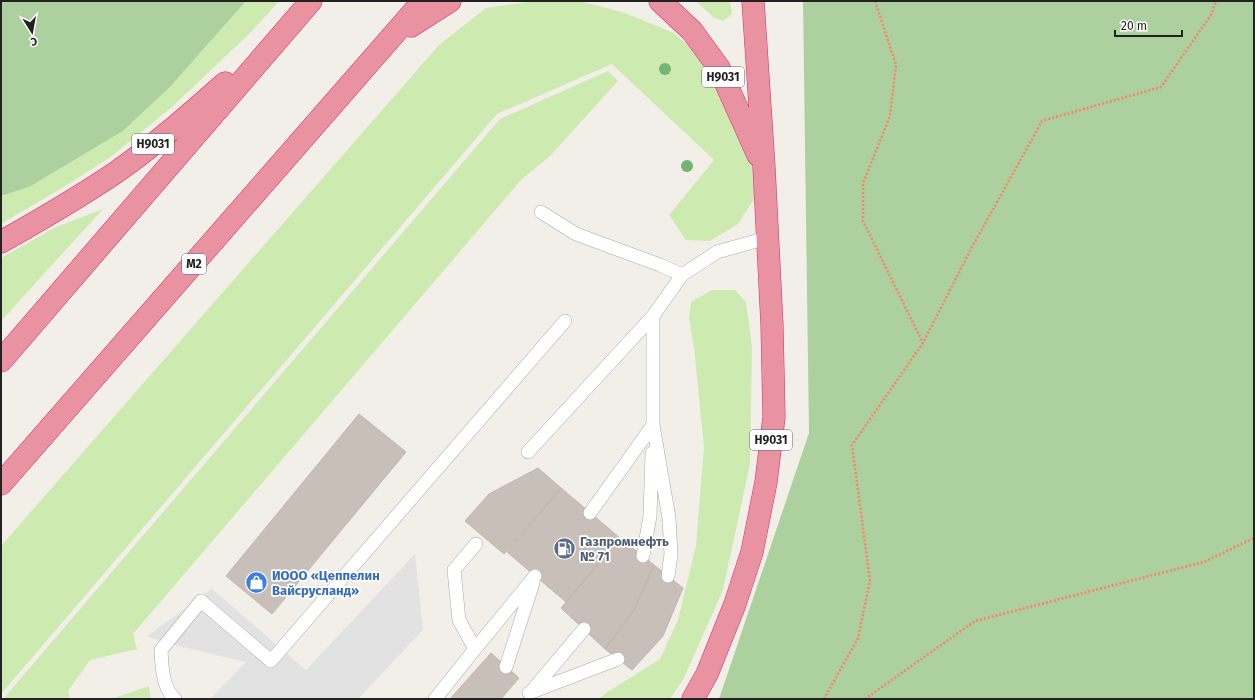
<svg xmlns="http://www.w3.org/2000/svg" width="1255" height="700" font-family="'Fira Sans',sans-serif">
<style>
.grass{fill:#cdebb0}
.forest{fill:#add19e}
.parking{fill:#e2e2e2}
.building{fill:#c7bfb8;stroke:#c4b6ab}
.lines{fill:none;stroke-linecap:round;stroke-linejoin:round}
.lane-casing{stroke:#a9a9a9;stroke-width:14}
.highway-casing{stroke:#dc2a67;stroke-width:23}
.path{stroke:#fa8072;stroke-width:2.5;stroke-dasharray:2 2;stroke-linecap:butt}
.lane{stroke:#fff;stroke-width:13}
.highway{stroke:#e892a2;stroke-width:22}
.tree{fill:#74b475}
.labels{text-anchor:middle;stroke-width:3.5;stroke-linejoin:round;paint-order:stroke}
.shield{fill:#fff;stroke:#646464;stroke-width:1}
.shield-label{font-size:12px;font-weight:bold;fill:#222}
.service-label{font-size:13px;font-weight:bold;fill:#4e5e75;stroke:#fff;text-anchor:start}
.shop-label{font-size:13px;font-weight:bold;fill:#366cbe;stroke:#fff;text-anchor:start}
</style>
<rect width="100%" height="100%" fill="#f2efe9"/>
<path class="grass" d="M246,1H279L252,31L172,107L112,156L67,185L1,224V196L29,187L123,131L170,87Z
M535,1H580L625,13L674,33L721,74L754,126L758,193L738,224L710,241L686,240L669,215L714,160L612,64L497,114L1,694V546L439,45L486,8Z
M696,1H730L732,14L723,21L713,17Z
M608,71L618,81L550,156L521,180L133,634L137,649L90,660L68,691L70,699H3L500,119Z
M103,209L1,321V258L56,227Z
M712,290H735L746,302L752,346L750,464L723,590L684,678L670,699H598L606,693L660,659L678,620L696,545L704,447L694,347L689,318L691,302Z
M149,686L151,699H111Z"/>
<path class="forest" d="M1,1H246L170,87L123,131L29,187L1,196Z
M803,1H1254V699H719L809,433Z"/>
<path class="parking" d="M415,554L423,630L358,699H210L246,662L183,647L147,636L212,589L306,670Z"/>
<path class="building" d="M359,414L406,452L272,614L226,576Z
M538,468L561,488L504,554L465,521L489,494Z
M561,488L620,538L566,602L507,552Z
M620,538L654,565L634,610L605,649L561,608Z
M654,565L683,588L663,636L632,670L605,649L634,610Z
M491,653L519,678L501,699H450Z"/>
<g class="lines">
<defs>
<path id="lane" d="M541,212L576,234L660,265L682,275
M653,316V425L669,518L671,554L668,576
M528,452L653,316L682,275L717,252L767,238
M590,513L653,425
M643,556L650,516L652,453
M475,649L459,620L454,570L476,544
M506,667L533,583
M531,692L584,629
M529,693L618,659
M175,699C162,687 162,666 161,650L201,601L271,661L565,321
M435,699L475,649L535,576"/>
<path id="highway" d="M660,1L692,31L719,68L758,155
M411,26L450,1
M1,242C40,220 78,198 115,173C154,146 190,114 225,83
M1,361L311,1
M1,484L423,1
M693,699L707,674L735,604L752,552L766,482L774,417L772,325L764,167L753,1"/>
</defs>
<use href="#lane" class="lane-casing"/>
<use href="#highway" class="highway-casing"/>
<path class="path" d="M875,1L896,65L890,116L863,183V221L923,343
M824,699L858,638L870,581L852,445L923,343L971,249L1042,121L1161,87L1211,15L1216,1
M865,699L975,621L1204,562L1254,538"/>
<use href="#lane" class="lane"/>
<use href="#highway" class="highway"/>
</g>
<g class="tree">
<circle cx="665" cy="69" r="6"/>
<circle cx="687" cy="166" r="6"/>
</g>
<defs>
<symbol id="fuel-disc" viewBox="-11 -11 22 22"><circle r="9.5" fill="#5c6f8a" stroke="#fff"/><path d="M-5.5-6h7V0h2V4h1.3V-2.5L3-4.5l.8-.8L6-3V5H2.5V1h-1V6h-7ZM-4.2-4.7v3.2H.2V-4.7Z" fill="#fff"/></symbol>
<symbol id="shop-disc" viewBox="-11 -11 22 22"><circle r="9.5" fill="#3f7fe0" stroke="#fff"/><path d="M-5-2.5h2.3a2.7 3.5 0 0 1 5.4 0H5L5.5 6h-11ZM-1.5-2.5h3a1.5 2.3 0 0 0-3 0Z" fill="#fff"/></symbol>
</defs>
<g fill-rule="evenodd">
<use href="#fuel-disc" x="552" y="536" width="25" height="25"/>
<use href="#shop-disc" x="244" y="570" width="25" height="25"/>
</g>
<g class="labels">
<g class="shield">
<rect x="702" y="67" width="42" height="20" rx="3"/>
<rect x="132" y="134" width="42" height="20" rx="3"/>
<rect x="182" y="254" width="24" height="20" rx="3"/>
<rect x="750" y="430" width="42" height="20" rx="3"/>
</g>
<g class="shield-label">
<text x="723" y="81">Н9031</text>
<text x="153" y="148">Н9031</text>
<text x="194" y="268">М2</text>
<text x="771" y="444">Н9031</text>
</g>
<g class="service-label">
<text x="580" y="546">Газпромнефть<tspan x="580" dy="15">№ 71</tspan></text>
</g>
<g class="shop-label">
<text x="272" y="580">ИООО «Цеппелин<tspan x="272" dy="15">Вайсрусланд»</tspan></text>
</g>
</g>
<rect width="1255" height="700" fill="none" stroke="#222222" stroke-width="4"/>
<g transform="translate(32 32) rotate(169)" stroke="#ffffff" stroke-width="3" paint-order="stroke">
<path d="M0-3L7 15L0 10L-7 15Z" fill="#222222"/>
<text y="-6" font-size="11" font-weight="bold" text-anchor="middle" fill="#222222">С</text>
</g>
<path d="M1115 30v6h67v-6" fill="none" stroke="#222222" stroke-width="2"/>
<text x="1121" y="30" font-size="12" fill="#222222" stroke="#ffffff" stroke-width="3" paint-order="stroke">20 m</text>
</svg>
